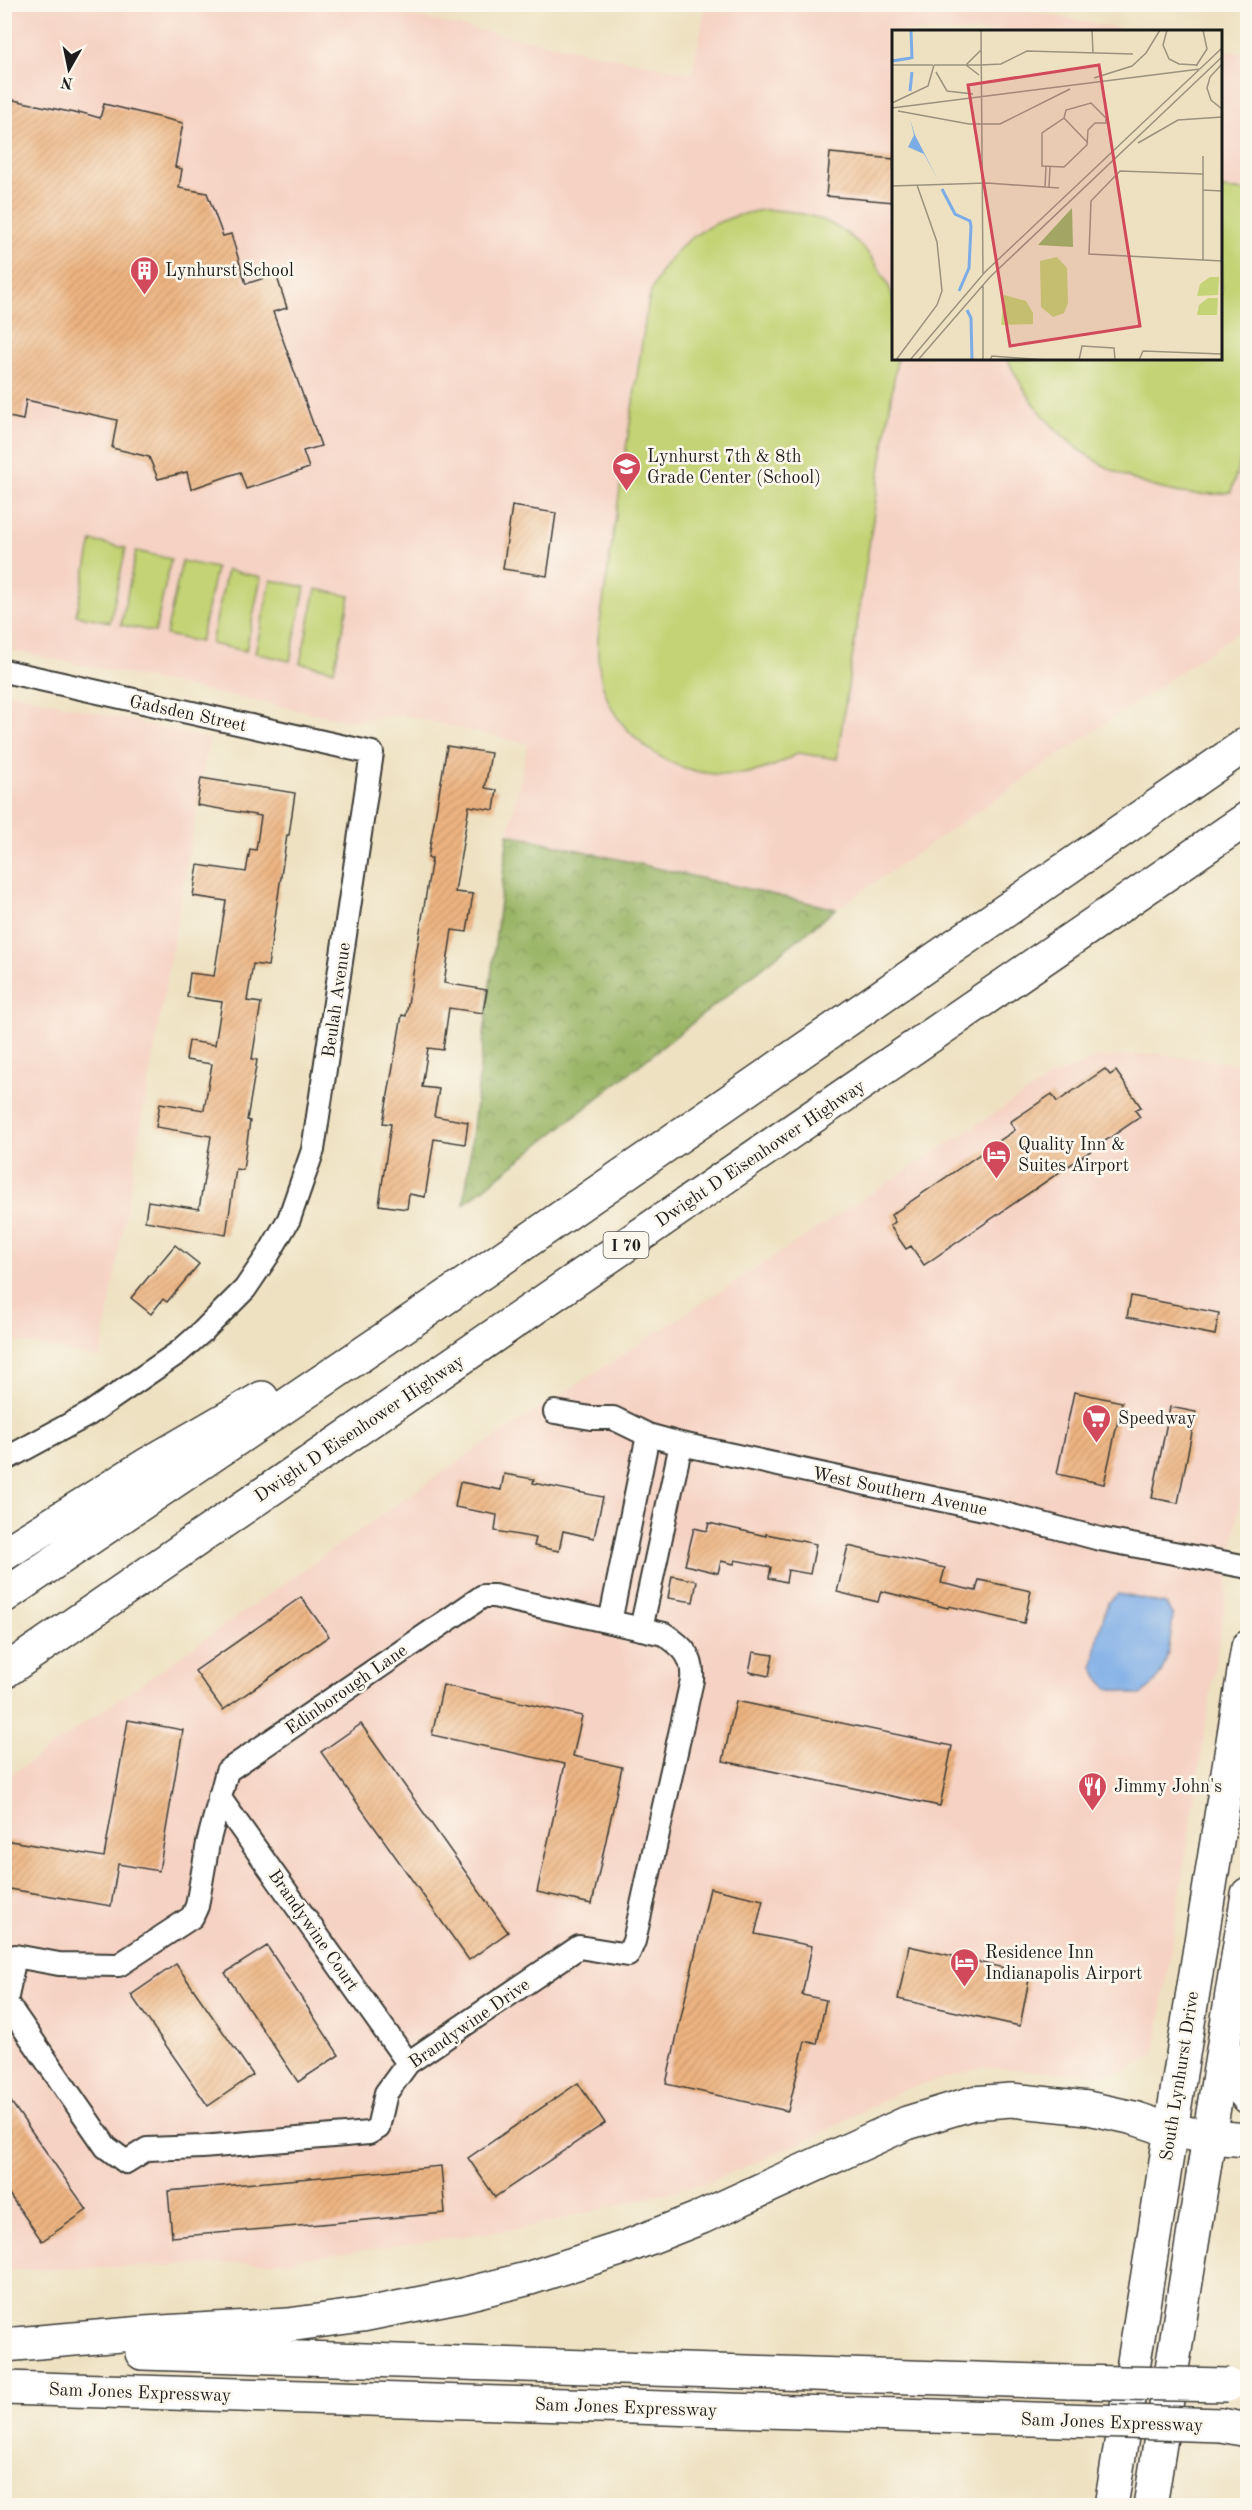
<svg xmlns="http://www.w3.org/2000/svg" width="1252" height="2510" font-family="'Old Standard TT',serif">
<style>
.built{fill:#f5d2c3}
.forest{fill:url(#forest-crowns);stroke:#5b6841;stroke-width:1.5}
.garden{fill:#c3d375;stroke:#707848;stroke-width:1.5}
.water{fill:#7bace6;stroke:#4c6481;stroke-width:1.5}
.building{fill:url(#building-hatch)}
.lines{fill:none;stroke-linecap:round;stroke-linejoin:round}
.minor-casing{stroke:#3c3a35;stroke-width:26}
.secondary-casing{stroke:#3c3a35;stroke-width:36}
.motorway-casing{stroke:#3c3a35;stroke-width:36}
.minor{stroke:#fff;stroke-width:22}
.secondary{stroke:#fff;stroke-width:33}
.motorway{stroke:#fff;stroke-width:33}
.motorway-bridge-casing{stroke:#3c3a35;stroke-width:36;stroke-linecap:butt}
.motorway-bridge{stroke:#fff;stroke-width:33}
.labels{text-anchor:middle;stroke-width:5;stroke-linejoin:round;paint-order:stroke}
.shield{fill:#fbf7ec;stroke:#5f5e5a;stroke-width:1.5}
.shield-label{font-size:16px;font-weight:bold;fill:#1c1c1c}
.poi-label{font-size:18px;fill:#1c1c1c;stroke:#fbf7ec;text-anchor:start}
.street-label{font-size:18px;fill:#1c1c1c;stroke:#fbf7ec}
.inset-river{fill:none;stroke:#7bace6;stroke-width:3}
.inset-road{fill:none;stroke:#9a927f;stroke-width:1.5}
.view{fill:#d1495b;fill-opacity:0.15;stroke:#d1495b;stroke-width:3}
.inset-edge{fill:none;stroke:#1c1c1c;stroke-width:3}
</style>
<defs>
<pattern id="forest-crowns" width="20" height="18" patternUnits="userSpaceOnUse" patternTransform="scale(1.5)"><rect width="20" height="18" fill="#9ab566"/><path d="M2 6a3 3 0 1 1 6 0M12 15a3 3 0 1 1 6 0" fill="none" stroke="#7d9253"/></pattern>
<pattern id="building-hatch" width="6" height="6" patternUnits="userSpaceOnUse" patternTransform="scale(1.5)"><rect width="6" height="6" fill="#ecb380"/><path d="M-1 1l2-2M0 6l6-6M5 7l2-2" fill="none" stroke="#ca996e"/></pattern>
</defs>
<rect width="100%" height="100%" fill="#fbf7ec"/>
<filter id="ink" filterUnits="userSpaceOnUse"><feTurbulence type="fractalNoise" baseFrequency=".0167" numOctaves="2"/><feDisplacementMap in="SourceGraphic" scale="12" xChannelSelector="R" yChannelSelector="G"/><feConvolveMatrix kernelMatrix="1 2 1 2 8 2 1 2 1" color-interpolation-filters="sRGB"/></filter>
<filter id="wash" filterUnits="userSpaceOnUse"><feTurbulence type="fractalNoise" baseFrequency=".008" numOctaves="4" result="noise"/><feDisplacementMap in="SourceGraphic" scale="24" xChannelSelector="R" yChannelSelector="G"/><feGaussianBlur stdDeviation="1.35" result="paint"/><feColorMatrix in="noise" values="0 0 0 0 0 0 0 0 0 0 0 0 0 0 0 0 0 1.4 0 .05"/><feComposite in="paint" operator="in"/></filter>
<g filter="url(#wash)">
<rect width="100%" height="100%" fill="#eee1c1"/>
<path class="built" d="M5,5H354L692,73L706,5H998L1132,31L894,32V358H1220L1221,49L1247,55V626L836,909L508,834L528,744L402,715L351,721L5,649Z
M5,691L209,739L100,1359L5,1338Z
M1159,1054L1247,1065V1458L1155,2055L1116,2074L1067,2073L983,2067L903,2090L812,2138L709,2182L531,2227L280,2262L5,2271L4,1780L454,1464L1049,1078L1097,1058Z"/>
<path class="forest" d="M508,834L836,909L464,1204Z"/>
<path class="garden" d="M1221,189L1247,191V436L1231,492C1168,504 1092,469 1050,423C1032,404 1019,382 1007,359L1220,358Z
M763,210C813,209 858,229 882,274C886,281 892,290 893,299C897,315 894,341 894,358L897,359L837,759L798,753C748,786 682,781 638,740C626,729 614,716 608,700C598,677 596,654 599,629L646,316C648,306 649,294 654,285C676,238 715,218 763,210Z
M92,541L126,548L110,622L76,615Z
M136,551L171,559L155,632L121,625Z
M182,561L216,568L200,642L166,635Z
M227,570L261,577L246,651L211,644Z
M271,580L305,587L290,661L255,653Z
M316,589L350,596L334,670L300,663Z"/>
<path class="water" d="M1118,1594L1166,1604L1173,1616C1170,1644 1168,1680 1140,1695L1108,1688L1100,1680L1093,1667L1098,1636L1108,1602Z"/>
<g id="blocks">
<path class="building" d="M4,98L79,114V112L100,118L104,104L183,123L175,167L182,169L179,188L207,193L223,236L231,234L246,284L276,274L287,308L273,312L321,446L303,451L309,468L246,489L240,472L191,489L187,472L158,479L149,457L112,448L117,420L26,400L23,420L4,416Z
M830,153L894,159V202L826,196Z
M512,506L556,513L547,576L503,569Z
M447,746L491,753L485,788L497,790L494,810L469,806L455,892L473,894L467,932L452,930L444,983L487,990L483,1013L449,1008L443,1050L428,1048L422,1087L439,1089L434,1116L468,1122L465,1144L434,1139L425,1197L409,1194L407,1209L379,1205L391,1124L383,1123L402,1015L406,1016L432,858H428Z
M201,778L295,793L289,835H287L268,966L253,964L247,1001L261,1003L252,1059L257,1060L247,1120L250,1121L243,1170L236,1169L226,1235L145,1221L148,1201L199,1209L211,1136L156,1127L160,1103L204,1110L212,1064L186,1060L189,1041L215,1045L222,1002L187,997L190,973L214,976L226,901L193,896L198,865L246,872L250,849L256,850L261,816L197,805Z
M1105,1069L1110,1075L1116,1071L1141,1107L1135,1110L1140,1117L924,1265L911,1246L906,1249L890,1226L895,1222L891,1215L1015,1130L1010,1122L1052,1094L1057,1102Z
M175,1245L199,1264L167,1302L163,1299L151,1314L131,1298Z
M1131,1296L1219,1313L1215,1335L1127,1317Z
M1074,1392L1122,1402L1104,1484L1057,1474Z
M1170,1407L1196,1412L1178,1503L1152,1498Z
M504,1474L534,1479L533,1483L603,1497L594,1538L563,1531L559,1551L534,1546L536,1538L495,1531L497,1515L455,1507L460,1482L501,1490Z
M709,1523L766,1536V1534L816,1544L810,1574L788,1570L786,1582L769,1578L771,1567L735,1560L734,1564L721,1561L718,1573L685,1565L694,1528L707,1531Z
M848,1546L945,1568L941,1583L976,1591L979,1580L1031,1591L1024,1623L949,1606L948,1608L881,1591L878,1602L837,1592Z
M672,1576L697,1581L693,1602L668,1598Z
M301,1597L329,1636L223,1710L195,1671Z
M753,1652L773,1655L769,1676L749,1672Z
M443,1685L582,1716L573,1756L622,1767L592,1904L537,1892L565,1764L432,1735Z
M736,1701L952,1746L940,1806L723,1761Z
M128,1720L183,1730L159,1871L118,1864L111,1906L4,1888V1840L104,1857Z
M361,1724L508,1932L469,1960L321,1752Z
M710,1888L763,1900L755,1934L812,1946L802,1995L826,2000L817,2044L805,2041L788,2111L666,2084Z
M267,1946L339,2055L298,2082L225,1973Z
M909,1946L1030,1974L1020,2026L898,1999Z
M176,1964L253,2075L208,2106L131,1995Z
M578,2083L605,2123L495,2197L468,2158Z
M4,2092L87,2210L42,2241L4,2187Z
M441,2166L445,2213L172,2237L168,2191Z"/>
</g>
</g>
<g filter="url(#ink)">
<use href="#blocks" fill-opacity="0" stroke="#3c3a35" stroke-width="1.5"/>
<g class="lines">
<defs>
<path id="minor" d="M4,671L372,753L313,1150L289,1219L268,1255L245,1289L203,1331L179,1352L89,1414L4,1460
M555,1412L591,1418H613L648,1435L681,1444L993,1511L1100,1539L1248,1567
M483,1596H494L664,1634C682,1646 694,1656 692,1680L634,1941L628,1955L579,1947L408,2063L386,2093L378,2128L369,2133L202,2147L147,2149L126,2162L106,2147L6,2002L15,1956L59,1964L119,1965L192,1917L197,1906L208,1843L227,1771Z
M610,1622L648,1435
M641,1629L681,1444
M219,1797L408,2063"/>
<path id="secondary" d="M1111,2506L1248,1647
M1150,2506L1248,1894"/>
<path id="motorway" d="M4,1554L148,1464L262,1398
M4,1596L426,1311L1248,743
M4,1672L1248,818
M1224,2048L1240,2087L1248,2097
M4,2345L144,2333L288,2325L362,2315L462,2295L530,2278L626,2247L702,2217L907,2123L973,2103L1011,2100L1088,2108L1134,2118L1170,2130L1208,2137L1248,2140
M142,2353L1070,2382
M4,2388L1064,2420
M1221,2425L1248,2430"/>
</defs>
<use href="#minor" class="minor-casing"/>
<use href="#secondary" class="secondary-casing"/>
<use href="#motorway" class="motorway-casing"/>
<use href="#minor" class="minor"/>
<use href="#secondary" class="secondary"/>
<use href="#motorway" class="motorway"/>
<defs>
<path id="motorway-bridge" d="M1070,2382L1228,2385
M1064,2420L1221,2425"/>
</defs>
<use href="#motorway-bridge" class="motorway-bridge-casing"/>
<use href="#motorway-bridge" class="motorway-bridge"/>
</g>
</g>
<defs>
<symbol id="building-pin" viewBox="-11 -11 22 30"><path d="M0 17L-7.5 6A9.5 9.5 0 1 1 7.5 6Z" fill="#d1495b" stroke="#fbf7ec"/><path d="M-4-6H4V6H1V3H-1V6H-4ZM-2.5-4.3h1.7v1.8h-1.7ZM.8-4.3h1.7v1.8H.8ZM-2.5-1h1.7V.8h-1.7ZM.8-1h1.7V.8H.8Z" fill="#fff"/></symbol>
<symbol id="school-pin" viewBox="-11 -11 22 30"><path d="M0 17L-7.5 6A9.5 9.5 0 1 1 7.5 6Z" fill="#d1495b" stroke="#fbf7ec"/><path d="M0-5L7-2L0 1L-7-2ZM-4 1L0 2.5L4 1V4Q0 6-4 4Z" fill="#fff"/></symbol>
<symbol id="hotel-pin" viewBox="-11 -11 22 30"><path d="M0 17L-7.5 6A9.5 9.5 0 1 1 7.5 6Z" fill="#d1495b" stroke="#fbf7ec"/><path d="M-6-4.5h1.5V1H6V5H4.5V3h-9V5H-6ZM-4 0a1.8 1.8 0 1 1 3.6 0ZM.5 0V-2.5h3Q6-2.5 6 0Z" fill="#fff"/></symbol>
<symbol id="supermarket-pin" viewBox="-11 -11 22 30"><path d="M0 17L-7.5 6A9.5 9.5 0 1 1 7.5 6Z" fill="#d1495b" stroke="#fbf7ec"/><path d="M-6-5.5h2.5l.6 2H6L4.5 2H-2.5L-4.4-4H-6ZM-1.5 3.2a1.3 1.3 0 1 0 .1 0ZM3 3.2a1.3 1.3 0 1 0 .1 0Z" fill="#fff"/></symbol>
<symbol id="restaurant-pin" viewBox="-11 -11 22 30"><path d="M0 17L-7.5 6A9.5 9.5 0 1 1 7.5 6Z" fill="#d1495b" stroke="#fbf7ec"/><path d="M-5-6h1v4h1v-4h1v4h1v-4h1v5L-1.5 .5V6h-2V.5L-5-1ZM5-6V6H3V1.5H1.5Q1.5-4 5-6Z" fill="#fff"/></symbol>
</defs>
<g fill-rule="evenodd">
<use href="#building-pin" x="128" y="254" width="33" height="45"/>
<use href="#school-pin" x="610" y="450" width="33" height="45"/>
<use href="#hotel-pin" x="980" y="1138" width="33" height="45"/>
<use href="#supermarket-pin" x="1080" y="1402" width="33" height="45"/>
<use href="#restaurant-pin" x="1076" y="1770" width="33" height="45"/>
<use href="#hotel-pin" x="948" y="1946" width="33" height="45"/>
</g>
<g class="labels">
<rect class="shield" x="603.5" y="1232" width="45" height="26" rx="4.5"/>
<g class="shield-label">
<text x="626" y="1251">I 70</text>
</g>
<g class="poi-label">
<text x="165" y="276">Lynhurst School</text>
<text x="647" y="462">Lynhurst 7th &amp; 8th<tspan x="647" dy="21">Grade Center (School)</tspan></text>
<text x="1018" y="1150">Quality Inn &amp;<tspan x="1018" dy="21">Suites Airport</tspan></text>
<text x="1118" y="1424">Speedway</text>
<text x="1114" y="1792">Jimmy John's</text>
<text x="985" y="1958">Residence Inn<tspan x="985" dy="21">Indianapolis Airport</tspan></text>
</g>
<g class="street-label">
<text transform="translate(188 713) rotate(12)" y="6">Gadsden Street</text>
<text transform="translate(336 1000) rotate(-82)" y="6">Beulah Avenue</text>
<text transform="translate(760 1153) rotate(-34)" y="6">Dwight D Eisenhower Highway</text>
<text transform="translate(359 1428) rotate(-34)" y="6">Dwight D Eisenhower Highway</text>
<text transform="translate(900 1491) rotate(12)" y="6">West Southern Avenue</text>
<text transform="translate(346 1689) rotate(-35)" y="6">Edinborough Lane</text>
<text transform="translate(314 1930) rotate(55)" y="6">Brandywine Court</text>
<text transform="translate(469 2023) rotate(-35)" y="6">Brandywine Drive</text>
<text transform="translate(1179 2076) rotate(-81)" y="6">South Lynhurst Drive</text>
<text transform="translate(140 2392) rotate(2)" y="6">Sam Jones Expressway</text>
<text transform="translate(626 2407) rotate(2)" y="6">Sam Jones Expressway</text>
<text transform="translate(1112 2422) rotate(2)" y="6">Sam Jones Expressway</text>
</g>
</g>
<g transform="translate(892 30)">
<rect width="330" height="330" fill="#eee1c1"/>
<path d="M180,178L181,217L146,215Z" fill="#9ab566"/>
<path d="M165,227L175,238L176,273L172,283L161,287L149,277L148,231ZM318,247H327L326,265L305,266L308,254ZM112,265L134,271L141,283V294L109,295ZM316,268H326L325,285H305L307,275Z" fill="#c3d375"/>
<path d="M18,89L23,105L46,150L32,124L16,117L22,105Z" fill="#7bace6"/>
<path class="inset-river" d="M19,0L20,29M0,31L19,28M18,61L20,42M50,159L63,184L78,191L79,196L77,238L67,261M75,280L79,288L80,330"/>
<path class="inset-road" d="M89,0L91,245M200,0L201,23M275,0L271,15L277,29L287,34L306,35M330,34L318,47L315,58L319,70L330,79M0,35H41M42,35H89M89,35L109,34L135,21L241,24M304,36L315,19L311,0M44,42L55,61L81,64M87,45L74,35L89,20M202,48L240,36L254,23L268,0M0,73L36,56L42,35M199,73L214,88V93H203L196,100L195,115L172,137L150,136V103L172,88L174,80ZM0,78L308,39M6,81L77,94H108L178,59M172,88L196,113M246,113L286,90L330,87M311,126V231M311,144L228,141L199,171L197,224L330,231M0,156L95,153L167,158M153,157L154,137M157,157L158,137M311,160L330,161M4,330L45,275L50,261L45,212L25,155M18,330L93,242L330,18M26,330L98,247L330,27M91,330V255M98,330L100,326L155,330M187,330L190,316L222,318L223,330M188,330H221M247,330L251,321L330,324"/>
<path class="view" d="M207,35L248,296L118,316L76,55Z"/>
<rect width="330" height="330" class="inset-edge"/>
</g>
<rect width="1252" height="2510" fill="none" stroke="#fbf7ec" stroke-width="24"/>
<g transform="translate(69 69) rotate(189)" stroke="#fbf7ec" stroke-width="4.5" paint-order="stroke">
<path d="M0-4.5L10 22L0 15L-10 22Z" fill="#1c1c1c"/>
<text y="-9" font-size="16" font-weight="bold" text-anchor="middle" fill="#1c1c1c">N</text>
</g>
</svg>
